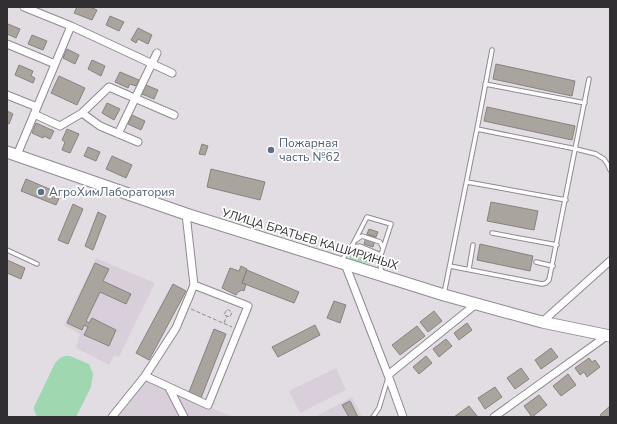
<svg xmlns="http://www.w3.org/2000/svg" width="617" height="424" font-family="'Nunito Sans',sans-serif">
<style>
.built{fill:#d9cfdb}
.green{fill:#9fd8b0}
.building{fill:#aaa49f;stroke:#88837e}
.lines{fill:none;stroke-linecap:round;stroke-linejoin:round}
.service-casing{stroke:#8f8a90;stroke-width:5.5}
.minor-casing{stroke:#8f8a90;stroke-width:9}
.secondary-casing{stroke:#8f8a90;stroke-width:13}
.path{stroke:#908c90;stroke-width:1;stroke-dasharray:4 2;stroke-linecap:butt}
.service{stroke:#fff;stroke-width:3.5}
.minor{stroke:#fff;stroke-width:7}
.secondary{stroke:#fff;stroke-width:11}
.service-dot{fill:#5c6f8a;stroke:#fff;stroke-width:1.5}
.labels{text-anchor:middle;stroke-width:3.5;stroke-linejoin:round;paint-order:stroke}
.service-label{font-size:12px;fill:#4e5e75;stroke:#fff;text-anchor:start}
.street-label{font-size:12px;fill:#312f31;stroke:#fff}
</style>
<rect width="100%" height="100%" fill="#e2dde3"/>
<path class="built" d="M96,258L155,283L119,357L114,356L109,365L76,348L80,334L64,325Z
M336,368L346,390L300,413L289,391Z
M145,380L233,417H116Z
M352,397L362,417H315Z"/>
<path class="green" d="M358,249L375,256L376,261L370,264L352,260L349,257L352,250Z
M65,356H70L89,364L93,374L92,380L91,387L76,417H37L34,410V407L55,363L60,358Z"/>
<path class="building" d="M77,7H90L97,10L92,20L74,13Z
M110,16L124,22L119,31L106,25Z
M8,24L20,29L16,38L7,34V27Z
M138,28L152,35L148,44L138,39L136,43L131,40Z
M32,35L47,41L43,50L28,44Z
M67,49L79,55L75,64L63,58Z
M92,60L105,66L101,76L88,69Z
M496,64L575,81L572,96L493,79Z
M19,65L33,71L31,76L35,78L33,83L15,75Z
M120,72L139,80L136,86L130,84L128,88L115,82Z
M59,76L85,88L77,105L51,93Z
M146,85L158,90L154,99L142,94Z
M107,103L120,109L114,120L102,113Z
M487,107L575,126L572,140L484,121Z
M7,111L13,114L9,124L7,123Z
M132,115L145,121L141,130L128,124Z
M36,123L54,131L50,139L44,136L43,138L32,133Z
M67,129L79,134L70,153L62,150L65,142L62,140Z
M202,144L208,146L205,155L199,154Z
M88,147L100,152L96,161L84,156Z
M112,156L132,165L126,178L106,169Z
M211,169L265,182L260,200L207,187Z
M26,179L61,194L56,205L21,191Z
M491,202L538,211L534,230L487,221Z
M73,204L83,209L68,244L58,240Z
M98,212L106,216L93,250L85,246Z
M369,229L378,232L376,237L367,234Z
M367,234L376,237L373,247L364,244Z
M480,244L533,256L530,271L477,260Z
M7,260L25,268L21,279L7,273Z
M95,263L109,269L103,281L131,294L126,304L100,292L86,321L89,323L92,318L116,330L109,346L84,335L88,327L84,325L82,330L67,323Z
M241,266L247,269L242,283L246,284L244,291L242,290L238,292L236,295L222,288L230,268L239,271Z
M247,270L299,292L294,303L242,283Z
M173,284L186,291L149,360L136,353Z
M334,301L346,305L340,323L327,318Z
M434,311L442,321L428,332L420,322Z
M467,323L472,330L459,340L454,333Z
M315,325L320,335L278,357L272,347Z
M417,326L425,336L400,355L392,345Z
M214,329L226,334L201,398L189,392Z
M446,339L452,346L439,357L433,349Z
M551,348L558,357L541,369L535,360Z
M426,356L432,363L419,374L413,367Z
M589,358L592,362L595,360L600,367L587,377L584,372L580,375L575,368Z
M521,368L529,379L515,389L507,378Z
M568,374L576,385L561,396L553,386Z
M495,387L502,397L485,409L478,398Z
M539,395L547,405L532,417L524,406Z
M350,401L358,417H349L342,405Z
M469,406L477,416L475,417H454Z
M610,406V417H602L600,415Z"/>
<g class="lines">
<defs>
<path id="service" d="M485,84L585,103
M477,129L576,149L596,154L604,159L608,165L610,170
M467,182L566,200
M492,233L557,245
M356,240L362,236L380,242L383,248
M351,247L360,246L381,255
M7,250L37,264
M341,261L353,244L367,217L391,224L379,261L382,273
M536,262L553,266
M450,266L542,284L546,283L549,280L589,79
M469,269L473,245
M444,294L477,129L492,50
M373,417L379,408L388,378"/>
<path id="minor" d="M24,7L71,26L172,73
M7,44L55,64
M7,95L37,107
M82,113L100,126L138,142
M34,114L60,126L82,113L109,87L174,115
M118,134L157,53
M17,155L71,26
M345,264L388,375L403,417
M542,322L610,261
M388,375L476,304
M145,376L208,405L248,306L194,285
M169,388L184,417
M112,417L145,376L176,328L194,285L186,214
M494,417L608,335"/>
<path id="secondary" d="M7,152L186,214L444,295L542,322L610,336"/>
</defs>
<use href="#service" class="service-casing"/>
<use href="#minor" class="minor-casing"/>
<use href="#secondary" class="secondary-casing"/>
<path class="path" d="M191,309L232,327
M224,323L227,316L224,315L227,309L232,312L230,317L227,316"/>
<use href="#service" class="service"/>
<use href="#minor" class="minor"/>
<use href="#secondary" class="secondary"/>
</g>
<g class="service-dot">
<circle cx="271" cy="150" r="4"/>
<circle cx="41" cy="192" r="4"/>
</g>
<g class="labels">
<g class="service-label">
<text x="279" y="147">Пожарная<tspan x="279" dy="14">часть №62</tspan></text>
<text x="49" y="196">АгроХимЛаборатория</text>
</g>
<g class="street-label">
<text transform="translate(310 239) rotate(17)" y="4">УЛИЦА БРАТЬЕВ КАШИРИНЫХ</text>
</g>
</g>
<rect width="617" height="424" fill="none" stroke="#312f31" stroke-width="16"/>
</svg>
